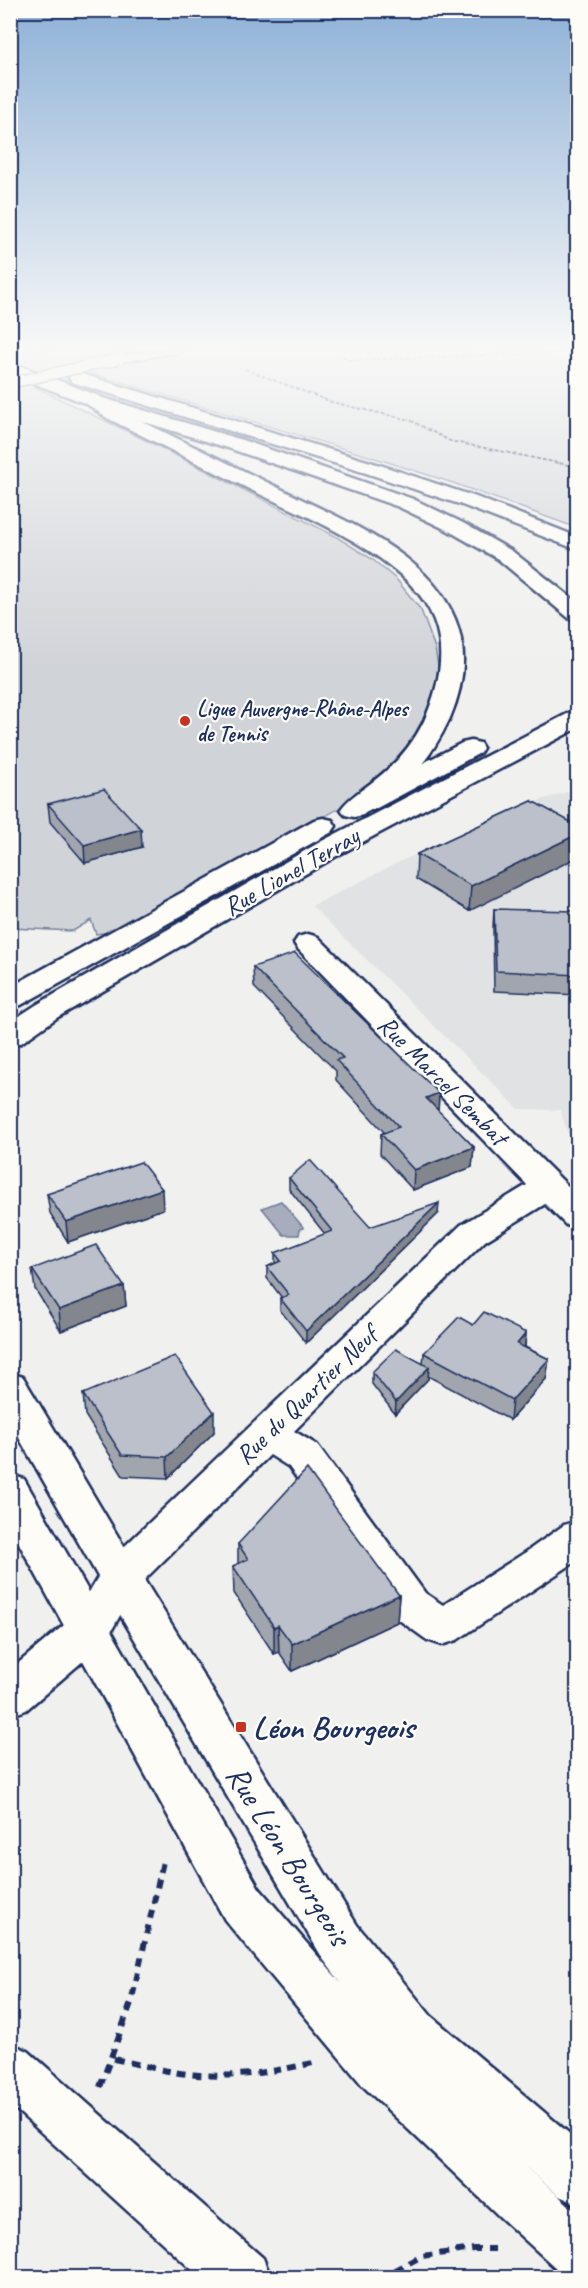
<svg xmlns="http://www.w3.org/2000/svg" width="588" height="2288" font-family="Caveat,sans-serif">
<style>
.built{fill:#e0e2e3}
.green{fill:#d0d3d8;stroke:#76819b;stroke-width:1.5}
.water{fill:#a7adbd;stroke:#6f7b97;stroke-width:1.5}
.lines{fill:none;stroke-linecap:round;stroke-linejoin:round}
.service-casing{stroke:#1b2f5e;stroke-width:4}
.minor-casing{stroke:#1b2f5e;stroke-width:5}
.tertiary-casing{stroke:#1b2f5e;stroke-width:5}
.secondary-casing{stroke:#1b2f5e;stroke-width:5}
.trunk-casing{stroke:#1b2f5e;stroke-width:5}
.motorway-casing{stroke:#1b2f5e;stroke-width:5}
.path-far1{stroke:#1b2f5e;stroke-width:2;stroke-dasharray:4 2;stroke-linecap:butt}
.path{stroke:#1b2f5e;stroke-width:6;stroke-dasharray:9 7;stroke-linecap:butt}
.service{fill:#fdfcf7;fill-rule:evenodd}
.minor{fill:#fdfcf7;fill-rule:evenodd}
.tertiary{fill:#fdfcf7;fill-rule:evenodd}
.secondary{fill:#fdfcf7;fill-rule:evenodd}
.trunk{fill:#fdfcf7;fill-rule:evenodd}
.motorway{fill:#fdfcf7;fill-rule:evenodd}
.service-bridge-casing{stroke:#1b2f5e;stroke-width:13;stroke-linecap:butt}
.service-bridge{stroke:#fdfcf7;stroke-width:10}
.wall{fill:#a1a5ae;stroke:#1b2f5e;stroke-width:1.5}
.shaded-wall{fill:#83868d;stroke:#1b2f5e;stroke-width:1.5}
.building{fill:#bbc0ca;stroke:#1b2f5e;stroke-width:1.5}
.poi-dot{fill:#c8321e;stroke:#fdfcf7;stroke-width:2}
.labels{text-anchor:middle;stroke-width:4.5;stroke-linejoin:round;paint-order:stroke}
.far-poi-label{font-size:22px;font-weight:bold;fill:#1b2f5e;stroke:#fdfcf7;text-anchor:start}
.street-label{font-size:26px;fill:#1b2f5e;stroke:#fdfcf7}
.near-poi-label{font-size:32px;font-weight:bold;fill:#1b2f5e;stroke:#fdfcf7;text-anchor:start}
.near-street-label{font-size:32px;fill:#1b2f5e;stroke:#fdfcf7}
</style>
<rect width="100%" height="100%" fill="#f0f0ee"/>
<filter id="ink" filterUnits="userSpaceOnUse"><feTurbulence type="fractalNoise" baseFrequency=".0167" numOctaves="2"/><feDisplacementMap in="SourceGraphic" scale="12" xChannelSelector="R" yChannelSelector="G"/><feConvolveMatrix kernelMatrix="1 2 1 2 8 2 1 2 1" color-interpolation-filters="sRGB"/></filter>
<g filter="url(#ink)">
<path class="built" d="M577,789V1160L560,1110L519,1109L312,906L395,864L528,804Z"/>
<path class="green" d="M11,350H577V528L453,483L375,458L94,374L35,387L151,443L335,536L372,559L397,580L421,610L435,648L441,683L433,711L412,742L390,770L354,800L119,931L96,934L91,920L73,931L11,928Z"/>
<path class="water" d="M281,1201L304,1228L300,1229L299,1235H284L262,1208Z"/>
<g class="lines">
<defs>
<path id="service" d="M159,350H182L177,353L119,362L114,359L119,356Z"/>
<path id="minor" d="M308,934L318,937L578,1196V1228L566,1225L545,1204L485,1241L294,1431L317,1445L425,1593L443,1605L526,1552L564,1525L578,1521V1560L457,1640L442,1645L427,1640L395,1617L289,1467L270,1455L135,1589L105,1642L26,1710L10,1716V1670L75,1616L105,1565L461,1225L527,1185L298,949L294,943L298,937Z
M10,2043L28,2051L263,2258L271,2278H201L10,2104Z"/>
<path id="tertiary" d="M10,1373L23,1377L135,1565L357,1925L431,2016L578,2141V2204L559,2196L520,2162L578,2213V2278L558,2270L500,2217L363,2086L225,1920L10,1527V1475L24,1479L259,1888L341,1983L323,1959L105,1589L10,1422Z"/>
<path id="secondary" d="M578,711V728L340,854L58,1017L21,1043L10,1045V1022L36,1005L320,842L569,713Z
M471,741L480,743L483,748L480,753L375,809L366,811L357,809L353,803L357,797L462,743Z
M323,818L332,820L336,826L332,832L21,1005L10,1008V987L314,820Z"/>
<path id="trunk" d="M10,362L99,396L119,410C174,437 228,463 283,490C324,511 369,529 406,558C460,601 478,652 450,718C441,737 430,756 416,771C400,788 381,800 363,815L354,817L345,815L341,809C349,797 364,789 375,780C397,763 412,745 424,721C438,690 447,653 434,620C411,557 302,515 245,487C199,464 153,441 107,418L87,404L10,374Z
M78,373L380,465L476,497L578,537V550L462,505L366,473L72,382L69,378L72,374Z"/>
<path id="motorway" d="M93,395L242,440L413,499L463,523L512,551L578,603V621L570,619L498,559L449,531L399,507L228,448L87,404L84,400L87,396Z"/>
</defs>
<use href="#service" class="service-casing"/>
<use href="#minor" class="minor-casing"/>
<use href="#tertiary" class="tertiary-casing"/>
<use href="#secondary" class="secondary-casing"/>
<use href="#trunk" class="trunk-casing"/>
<use href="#motorway" class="motorway-casing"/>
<path class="path-far1" d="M342,356L348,360L578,352
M245,369L331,402L410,420L450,441L578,467"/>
<path class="path" d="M114,2059C138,2064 163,2071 187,2074C230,2079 272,2072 313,2063
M100,2087L131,2003L164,1857
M381,2278L422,2256L474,2249H495"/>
<use href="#service" class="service"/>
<use href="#minor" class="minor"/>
<use href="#tertiary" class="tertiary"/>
<use href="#secondary" class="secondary"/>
<use href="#trunk" class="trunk"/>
<use href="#motorway" class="motorway"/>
<defs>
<path id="service-bridge" d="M10,383L119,359"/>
</defs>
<use href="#service-bridge" class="service-bridge-casing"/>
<use href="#service-bridge" class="service-bridge"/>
</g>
<path class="wall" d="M532,801L469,911L416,879L417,854Z
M48,804L142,847L85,863L50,822Z
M494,909L578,941V995L494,991L493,928Z
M253,967L439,1093L438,1111L474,1147L472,1167L413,1190L380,1154L381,1134L384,1132L336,1080V1071L254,987Z
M289,1178L370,1227L438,1214L306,1343L280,1310V1298H282L267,1278V1267L275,1263V1253L325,1234L289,1189Z
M47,1194L163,1209L68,1242L50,1213Z
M32,1269L124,1286L126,1306L61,1331L35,1289Z
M473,1325L526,1333L525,1347L549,1359L546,1379L510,1420L428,1376V1379L395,1414L372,1384V1372L423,1364L424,1353Z
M83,1394L214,1432L168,1478L123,1476L85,1415Z
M238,1544L399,1595L397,1622L292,1671L279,1652L274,1654L234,1593L233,1566L238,1564Z"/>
<path class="shaded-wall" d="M141,829L142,847L85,863L84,845Z
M578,834V857L469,911L471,886Z
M439,1093L438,1113L426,1098Z
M474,1147L472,1167L413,1190L414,1170Z
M162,1189L163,1209L68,1242L66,1222Z
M439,1203L438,1214L306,1343V1331Z
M124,1286L126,1306L61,1331L59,1310Z
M526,1333L524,1353L517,1344Z
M549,1359L546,1379L510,1420L512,1400Z
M429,1367L428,1379L395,1414L396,1402Z
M214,1412V1432L168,1478L167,1457Z
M399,1595L397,1622L292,1671V1644Z
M278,1625L279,1652L274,1654V1627Z"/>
<path class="building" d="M104,789L141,829L84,845L48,804Z
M532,801L578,826V834L471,886L417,854Z
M494,909L575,911L578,941V975L496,971Z
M295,953L439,1093L426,1098L474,1147L414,1170L381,1134L399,1127L336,1060L343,1058L253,967Z
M310,1160L370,1227L439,1203L306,1331L280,1298L289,1295L267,1267L281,1261L275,1253L332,1231L289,1178Z
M141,1162L162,1189L66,1222L47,1194Z
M96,1245L124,1286L59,1310L32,1269Z
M484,1312L526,1333L517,1344L549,1359L512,1400L424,1353L459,1317L473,1325Z
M396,1349L429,1367L396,1402L372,1372Z
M175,1356L214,1412L167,1457L122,1455L83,1394Z
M307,1469L399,1595L292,1644L278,1625L274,1627L233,1566L248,1559L238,1544Z"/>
</g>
<linearGradient id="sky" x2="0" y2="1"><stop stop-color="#8eb1d7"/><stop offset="0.52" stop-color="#f8f8f7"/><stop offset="1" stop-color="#f8f8f7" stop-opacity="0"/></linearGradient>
<rect width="588" height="670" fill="url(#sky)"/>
<g class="poi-dot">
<circle cx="185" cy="721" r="6"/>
<rect x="235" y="1721" width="12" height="12" rx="3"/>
</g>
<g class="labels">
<g class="far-poi-label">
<text x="197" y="716">Ligue Auvergne-Rhône-Alpes<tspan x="197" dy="25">de Tennis</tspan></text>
</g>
<g class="street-label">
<text transform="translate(291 871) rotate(-30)" y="9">Rue Lionel Terray</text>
<text transform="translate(443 1080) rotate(45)" y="9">Rue Marcel Sembat</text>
<text transform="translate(306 1395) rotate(-44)" y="9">Rue du Quartier Neuf</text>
</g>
<g class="near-poi-label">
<text x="253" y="1738">Léon Bourgeois</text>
</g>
<g class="near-street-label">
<text transform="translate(289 1855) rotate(58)" y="11">Rue Léon Bourgeois</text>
</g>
</g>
<rect width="588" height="2288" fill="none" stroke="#fdfcf7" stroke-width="36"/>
<rect x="18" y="18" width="552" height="2252" fill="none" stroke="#1b2f5e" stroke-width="2" filter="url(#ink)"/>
</svg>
